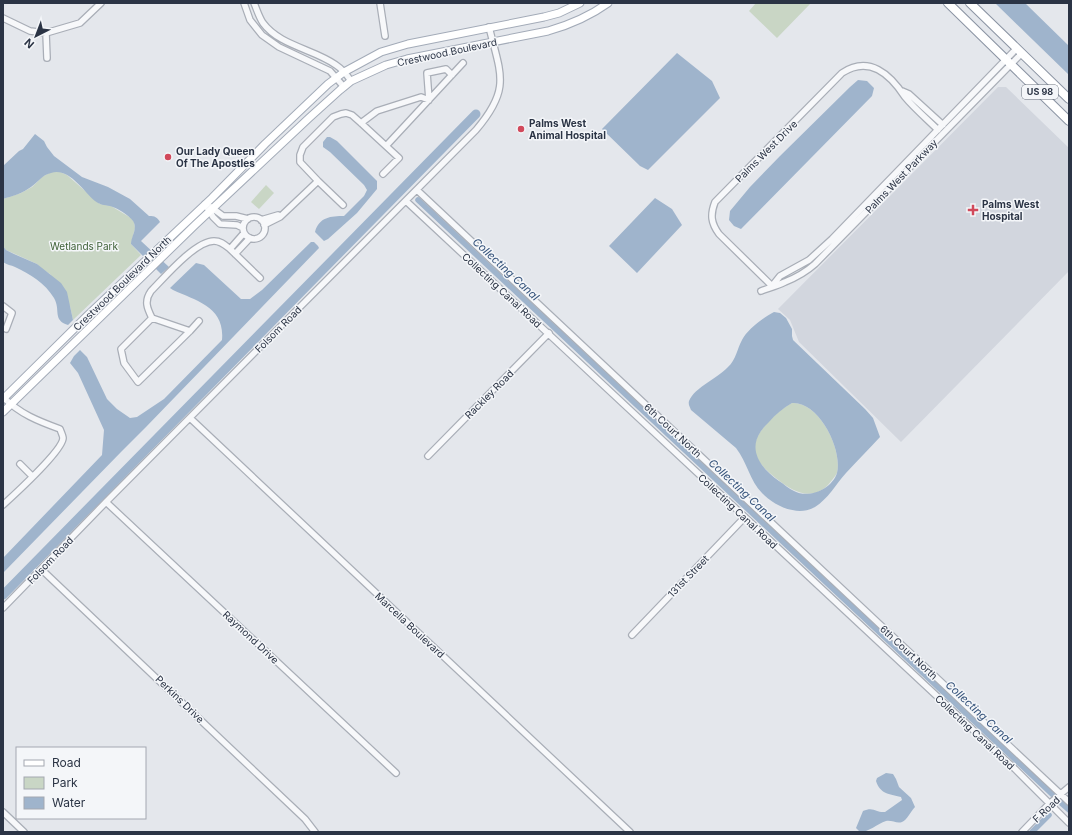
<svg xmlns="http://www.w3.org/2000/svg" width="1072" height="835" viewBox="0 0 1072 835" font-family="Inter,sans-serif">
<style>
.built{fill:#d2d6de}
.green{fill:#c9d6c5}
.water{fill:#9fb4cc;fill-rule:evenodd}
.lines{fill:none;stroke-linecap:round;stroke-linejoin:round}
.canal{stroke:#9fb4cc;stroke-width:5.5}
.river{stroke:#9fb4cc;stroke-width:9}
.minor-casing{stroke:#a9aeb7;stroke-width:8}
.major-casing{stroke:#a3abb8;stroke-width:9}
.highway-casing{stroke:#8b94a3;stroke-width:10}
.minor{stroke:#f7f8fa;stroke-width:5.5}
.major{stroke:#fff;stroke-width:7}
.highway{stroke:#fff;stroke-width:8}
.poi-dot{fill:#d1495b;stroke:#f4f6f9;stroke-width:1.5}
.labels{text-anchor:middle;stroke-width:3;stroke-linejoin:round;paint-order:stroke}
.shield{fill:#f4f6f9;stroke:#676e7b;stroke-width:1}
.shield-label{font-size:9px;font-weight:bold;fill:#2b3445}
.street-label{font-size:10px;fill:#2b3445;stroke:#f4f6f9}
.poi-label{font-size:10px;font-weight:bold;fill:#2b3445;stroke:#f4f6f9;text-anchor:start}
.park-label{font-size:10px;fill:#3f6138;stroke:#f4f6f9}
.water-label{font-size:11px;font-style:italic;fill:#34527a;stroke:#f4f6f9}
</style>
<rect width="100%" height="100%" fill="#e4e7ec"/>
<path class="built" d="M 998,87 L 1006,87 L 1069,148 L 1069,271 L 901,442 L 799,342 L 790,320 L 778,309 Z"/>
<path class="green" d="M 756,3 L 811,3 L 777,38 L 749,11 Z
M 51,172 L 60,172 L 67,175 L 100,204 L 111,206 L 131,218 L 134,222 L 135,228 L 131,244 L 141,255 L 73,320 L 70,306 L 50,274 L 42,269 L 37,264 L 15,254 L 6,250 L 3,246 L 3,199 L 21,193 L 32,187 L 42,177 Z
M 266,185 L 274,193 L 259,209 L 251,202 Z
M 792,403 C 819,401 843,450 837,473 C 835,477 831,481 828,485 C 811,502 792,491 777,479 C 769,473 759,464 755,454 C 749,436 778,410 792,403 Z"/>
<path class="water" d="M 995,3 L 1025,3 L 1069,46 L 1069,75 Z
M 677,53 L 712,81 L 720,98 L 648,170 L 640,166 L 602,129 Z
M 858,80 L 867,81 L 874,88 L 872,96 L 741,229 L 734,226 L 729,220 L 730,211 L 750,187 L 780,156 L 850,87 Z
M 35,134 L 44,141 L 47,147 L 54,156 L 82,177 L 108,187 L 130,199 L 149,216 C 155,216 157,217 160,222 L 141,241 L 169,267 L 161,274 L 131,244 C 131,236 138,229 133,221 C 129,215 117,208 110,206 C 104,205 100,205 95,201 C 83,191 69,167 51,173 C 42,175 38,182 31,187 C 23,193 13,196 3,199 L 3,166 L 19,151 L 23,149 Z
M 327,137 L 330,137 L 337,141 L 377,181 L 377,189 L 357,213 L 328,239 L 324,241 L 315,232 C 319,217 331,216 344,216 L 364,196 L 367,190 L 364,185 L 330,152 L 323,147 L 323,142 Z
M 655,198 L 672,209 L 682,225 L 637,273 L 609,246 Z
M 311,242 L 314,242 L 318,246 L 319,248 L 146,427 L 121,452 L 3,573 L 3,558 L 102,455 L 104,430 L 78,373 L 70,363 L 74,356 L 80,350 L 87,357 L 107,399 L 117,409 L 130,418 L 137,417 L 164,399 L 222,340 C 225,307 197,301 173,290 L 170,288 L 196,263 L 204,265 L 241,299 L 250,299 L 262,290 Z
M 3,246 L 6,250 L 14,254 L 37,264 L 61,283 L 67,292 L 73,320 L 68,325 C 52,320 61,310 54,298 C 45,283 30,274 15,267 C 11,265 7,265 3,262 Z
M 774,312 L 780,313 L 786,318 L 792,329 L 792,336 L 793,340 L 865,409 L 873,418 L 880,437 C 869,449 857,461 846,473 C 836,484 828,499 815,507 C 798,517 774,506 762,493 C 750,481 747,462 736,448 L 691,410 C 690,407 688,405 689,401 C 695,387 718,378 728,367 C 736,360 737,349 742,340 C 747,330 764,317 774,312 ZM 792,403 C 819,401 843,450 837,473 C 832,489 809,499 794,491 C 789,489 784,484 779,481 C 762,469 747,451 761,431 C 763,428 766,425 769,422 C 776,414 783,408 792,403 Z
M 886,773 L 893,774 L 896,779 L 899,787 L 911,798 L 915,807 C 911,811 907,820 902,822 C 897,824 892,820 886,821 C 877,824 869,832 860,832 L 856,828 L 863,811 C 874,806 876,813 885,812 L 902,800 L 901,797 C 889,794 880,794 876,781 L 877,778 Z"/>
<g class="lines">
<path class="canal" d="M 418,200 L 1053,795
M 1061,803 L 1069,810
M 1032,832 L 1049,815"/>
<path class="river" d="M 3,595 L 476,114"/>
<g class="minor-casing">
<path id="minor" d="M 244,3 L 250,20 L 262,35 L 279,47 L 330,71 L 344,87
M 254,3 C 257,10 259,17 263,23 C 280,46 314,49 336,65 C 342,69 347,75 351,81
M 380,3 L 385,36
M 3,18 L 30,31 L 46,33 L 80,23 L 101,3
M 46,33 L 47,58
M 902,91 L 909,94 L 943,125
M 361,123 L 377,111 L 421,97 L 429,100 L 427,73 L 446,69 L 452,75
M 386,146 L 463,63
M 318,181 L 300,162 L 300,155 L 303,147 L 333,117 L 341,114 L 346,113 L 352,115 L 361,123 L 399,158 L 383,174
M 417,190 L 1069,802
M 406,201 L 1015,769 L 1069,823
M 205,204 L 213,217 L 220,224 L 237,225 L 243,228
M 211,207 L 223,216 L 236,216 L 248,219
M243 228a11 11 0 1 1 22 0a11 11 0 1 1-22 0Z
M 261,220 L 278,215
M 264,225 L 280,217 L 318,181 L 343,205
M 230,249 L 260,278
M 235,254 L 250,238
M 772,286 L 719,234 C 711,223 710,215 715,202 L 842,73 C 869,55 890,74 905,97 C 914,108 928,120 938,130
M 772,286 L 780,276 L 809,260 L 832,239 L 1017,48
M 761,291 C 769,288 777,286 785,282 C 795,278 806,272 815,264 L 1022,53
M 3,306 L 12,313 L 6,329
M 152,318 L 190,331
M 199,321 L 190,331 L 138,382 L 124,363 L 121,349 L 152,318 C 147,308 144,301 151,291 C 164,278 195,241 214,241 C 221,241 225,245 230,249 L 244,233
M 3,397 C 20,414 38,421 60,429 C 61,432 63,436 63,438 C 63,450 14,495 3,505
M 190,418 L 630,832
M 428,456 L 549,333
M 20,464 L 32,476
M 106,502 L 396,773
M 41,569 L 305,819 L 315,832
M 3,608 L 106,502 L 476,130 C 511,89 501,75 489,27
M 632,635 L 745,517
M 3,812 L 24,832
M 1022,832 L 1049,804 L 1069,787"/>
</g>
<g class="major-casing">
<path id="major" d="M 3,399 L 88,315 L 212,198 L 265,144 L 328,84 L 344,72 L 381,52 L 408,44 L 544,17 L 559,13 L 580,3
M 3,412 L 195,225 L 309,118 L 340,90 L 351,81 L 386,65 L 407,59 L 548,31 C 569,25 590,16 608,3"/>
</g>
<g class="highway-casing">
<path id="highway" d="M 948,3 L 1069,121
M 970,3 L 1069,99"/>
</g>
<use href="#minor" class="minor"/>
<use href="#major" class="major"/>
<use href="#highway" class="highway"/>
</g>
<g class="poi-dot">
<circle cx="521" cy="129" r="4"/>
<circle cx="168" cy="157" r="4"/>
<path d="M971 204h4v4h4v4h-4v4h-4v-4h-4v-4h4z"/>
</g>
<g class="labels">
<rect class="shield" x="1022" y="85" width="36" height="14" rx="3"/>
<g class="shield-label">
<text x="1040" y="95">US 98</text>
</g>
<g class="street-label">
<text transform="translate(447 52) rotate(-12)" y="4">Crestwood Boulevard</text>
<text transform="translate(766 151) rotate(-45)" y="4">Palms West Drive</text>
<text transform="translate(901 176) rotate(-46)" y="4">Palms West Parkway</text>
<text transform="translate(122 283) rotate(-44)" y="4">Crestwood Boulevard North</text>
<text transform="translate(502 290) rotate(43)" y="4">Collecting Canal Road</text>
<text transform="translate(278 329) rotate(-45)" y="4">Folsom Road</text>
<text transform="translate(489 394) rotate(-45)" y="4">Rackley Road</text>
<text transform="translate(673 430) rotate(43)" y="4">6th Court North</text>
<text transform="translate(738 511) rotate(43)" y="4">Collecting Canal Road</text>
<text transform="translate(50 560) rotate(-46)" y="4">Folsom Road</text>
<text transform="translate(688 576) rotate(-46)" y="4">131st Street</text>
<text transform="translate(410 625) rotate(43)" y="4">Marcella Boulevard</text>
<text transform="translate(251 637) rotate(43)" y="4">Raymond Drive</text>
<text transform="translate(909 652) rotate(43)" y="4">6th Court North</text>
<text transform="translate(180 699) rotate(44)" y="4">Perkins Drive</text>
<text transform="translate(975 732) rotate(43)" y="4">Collecting Canal Road</text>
<text transform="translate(1046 809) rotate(-43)" y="4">F Road</text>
</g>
<g class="poi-label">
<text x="529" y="127">Palms West<tspan x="529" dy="12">Animal Hospital</tspan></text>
<text x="176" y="155">Our Lady Queen<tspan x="176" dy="12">Of The Apostles</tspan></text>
<text x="982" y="208">Palms West<tspan x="982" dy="12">Hospital</tspan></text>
</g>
<g class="park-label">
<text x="84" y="250">Wetlands Park</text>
</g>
<g class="water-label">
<text transform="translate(506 269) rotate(43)" y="4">Collecting Canal</text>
<text transform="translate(742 490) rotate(43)" y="4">Collecting Canal</text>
<text transform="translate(979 712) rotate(43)" y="4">Collecting Canal</text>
</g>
</g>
<rect width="1072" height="835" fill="none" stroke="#2b3445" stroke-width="8"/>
<rect x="16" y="747" width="130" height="72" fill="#f4f6f9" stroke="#a4a8b1"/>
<rect x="24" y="760" width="20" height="6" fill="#ffffff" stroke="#a4a8b1"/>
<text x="52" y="767" font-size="12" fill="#2b3445">Road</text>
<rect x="24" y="777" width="20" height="12" fill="#c9d6c5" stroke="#a4a8b1"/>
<text x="52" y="787" font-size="12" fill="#2b3445">Park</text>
<rect x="24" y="797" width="20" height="12" fill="#9fb4cc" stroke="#a4a8b1"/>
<text x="52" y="807" font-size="12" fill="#2b3445">Water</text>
<g transform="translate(36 36) rotate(222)" stroke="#f4f6f9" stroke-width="3" paint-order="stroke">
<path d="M0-3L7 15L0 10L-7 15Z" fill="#2b3445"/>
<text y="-6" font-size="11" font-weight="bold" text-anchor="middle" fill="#2b3445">N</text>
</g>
</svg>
